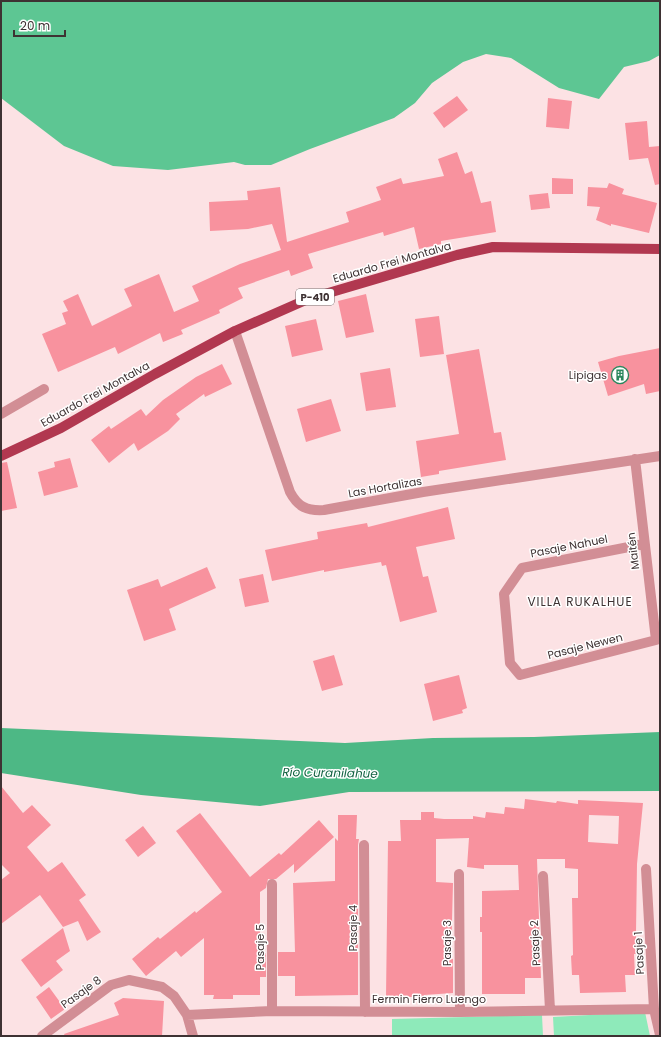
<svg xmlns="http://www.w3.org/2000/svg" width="661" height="1037" viewBox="0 0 661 1037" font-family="Poppins,sans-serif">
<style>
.green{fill:#8eeaba}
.forest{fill:#5dc693}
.water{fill:#4db885}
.building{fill:#f8929e;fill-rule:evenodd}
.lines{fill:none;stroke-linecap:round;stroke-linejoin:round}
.minor{stroke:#d28e95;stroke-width:10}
.major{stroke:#b13850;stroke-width:10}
.labels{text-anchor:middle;stroke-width:3;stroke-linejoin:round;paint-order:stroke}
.shield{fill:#fff;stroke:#787070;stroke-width:1}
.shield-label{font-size:10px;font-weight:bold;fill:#3e3233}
.street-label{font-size:11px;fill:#3e3233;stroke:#fff}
.poi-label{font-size:11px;fill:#3e3233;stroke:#fff;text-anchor:end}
.neighbourhood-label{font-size:12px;letter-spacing:1px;fill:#3e3233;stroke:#fff}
.water-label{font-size:12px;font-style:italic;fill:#126241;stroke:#fff}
</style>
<rect width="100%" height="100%" fill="#fce2e4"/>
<path class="green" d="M 645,1012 L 650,1036 L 554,1036 L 553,1017 Z
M 542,1015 L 543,1036 L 392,1036 L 392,1019 Z"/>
<path class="forest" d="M 1,1 L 660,1 L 660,55 L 649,61 L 624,67 L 599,99 L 559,88 L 511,58 L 486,54 L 463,62 L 432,83 L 415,103 L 394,118 L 310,149 L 271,165 L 245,165 L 234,162 L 168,170 L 113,166 L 64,146 L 1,98 Z"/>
<path class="water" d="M 1,728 L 345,743 L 433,738 L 534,737 L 660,732 L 660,791 L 349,792 L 260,806 L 141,795 L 1,773 Z"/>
<path class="building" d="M 457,96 L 468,110 L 444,128 L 433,113 Z
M 548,98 L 572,101 L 569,129 L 546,127 Z
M 647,121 L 649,147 L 660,146 L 660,184 L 655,185 L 648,158 L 629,160 L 625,123 Z
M 457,152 L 465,174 L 472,171 L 481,203 L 491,201 L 496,232 L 441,241 L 441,244 L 419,249 L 414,227 L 384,236 L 383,232 L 308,254 L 313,268 L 291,276 L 289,270 L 238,288 L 243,298 L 219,310 L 220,313 L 181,330 L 183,334 L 163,342 L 160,333 L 118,354 L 115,347 L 58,372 L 42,334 L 66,324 L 62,313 L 68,311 L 63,301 L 78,294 L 92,326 L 132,306 L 124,289 L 159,274 L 174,312 L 199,301 L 192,286 L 240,264 L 281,250 L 272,224 L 248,229 L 210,231 L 209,202 L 248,200 L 247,191 L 280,187 L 287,242 L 349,222 L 346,212 L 381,200 L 376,187 L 401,178 L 403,184 L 444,176 L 438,159 Z
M 552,178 L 573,179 L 573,194 L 552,194 Z
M 609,183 L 624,189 L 622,194 L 657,203 L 649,233 L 611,224 L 611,226 L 596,220 L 600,207 L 587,206 L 588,187 L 607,188 Z
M 548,193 L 550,208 L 531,210 L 529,195 Z
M 366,294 L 374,332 L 346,338 L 338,301 Z
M 439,316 L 444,354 L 420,357 L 415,319 Z
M 316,319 L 323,350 L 292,357 L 285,326 Z
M 660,348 L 660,391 L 646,394 L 644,384 L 608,396 L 598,362 L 619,356 Z
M 479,349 L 494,433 L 501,432 L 506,460 L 439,471 L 439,474 L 421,477 L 416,441 L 459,434 L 446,355 Z
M 222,364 L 232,384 L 205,397 L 204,394 L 176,414 L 180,419 L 168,431 L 138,451 L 134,443 L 109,463 L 91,440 L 109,426 L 111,429 L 141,409 L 146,416 L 163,400 L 196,377 Z
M 390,368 L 396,407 L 366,411 L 360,373 Z
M 331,399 L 341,431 L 306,442 L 297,409 Z
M 70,458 L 78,487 L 44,496 L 38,472 L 55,467 L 54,462 Z
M 7,462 L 17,508 L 1,511 L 1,463 Z
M 448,507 L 455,539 L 416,547 L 423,577 L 428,576 L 437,612 L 400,622 L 386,565 L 382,566 L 381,562 L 324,572 L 324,570 L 272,581 L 265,550 L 318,539 L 317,532 L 367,523 L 368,527 Z
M 207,567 L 216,588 L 169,609 L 176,630 L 144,641 L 127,590 L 158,579 L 161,587 Z
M 263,574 L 269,602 L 245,607 L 239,579 Z
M 334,655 L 343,685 L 322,691 L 313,661 Z
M 459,675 L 467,708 L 462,710 L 463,713 L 433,721 L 424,684 Z
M 1,786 L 23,813 L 32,805 L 51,825 L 27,847 L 48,872 L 62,862 L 86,895 L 79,900 L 101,932 L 87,941 L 78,921 L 63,927 L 40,895 L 1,924 L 1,880 L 10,873 L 1,864 Z
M 525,799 L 556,803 L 557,801 L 578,804 L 578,800 L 643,803 L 637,864 L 636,932 L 636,954 L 634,954 L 635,975 L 625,975 L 626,992 L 580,993 L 579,975 L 572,975 L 571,956 L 573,955 L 572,898 L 578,898 L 578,869 L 565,868 L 565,859 L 537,859 L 541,978 L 525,978 L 525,994 L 482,994 L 482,932 L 480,932 L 480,917 L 482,917 L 482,891 L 519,890 L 518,865 L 484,865 L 484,869 L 467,867 L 469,838 L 436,839 L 436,882 L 453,883 L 451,959 L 453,959 L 453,993 L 424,995 L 424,997 L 386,997 L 388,841 L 401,841 L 400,820 L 421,820 L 421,812 L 434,812 L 434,818 L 444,819 L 473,819 L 473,816 L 485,818 L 486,812 L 504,814 L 505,807 L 524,809 ZM 589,815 L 619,816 L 618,844 L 588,842 Z
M 200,813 L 250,877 L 279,853 L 281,855 L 319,820 L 334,837 L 294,873 L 294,864 L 276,879 L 268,879 L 266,888 L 260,892 L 260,953 L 266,953 L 266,977 L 260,977 L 260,995 L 233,995 L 233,999 L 213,999 L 214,995 L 204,995 L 204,938 L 181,957 L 176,951 L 146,976 L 132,959 L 158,937 L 160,939 L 195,911 L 196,913 L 222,892 L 176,831 Z
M 338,815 L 357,815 L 356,839 L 359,839 L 358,845 L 358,995 L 295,996 L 295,976 L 278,976 L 278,952 L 295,952 L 293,883 L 335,881 L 335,838 L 338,841 Z
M 143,826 L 156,843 L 138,857 L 125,840 Z
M 63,928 L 70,951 L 56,961 L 63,970 L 41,987 L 21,960 Z
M 49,987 L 65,1009 L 51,1019 L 36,997 Z
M 123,998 L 164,1001 L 162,1036 L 65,1036 L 64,1034 L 119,1015 L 114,1003 Z"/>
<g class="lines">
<path class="minor" d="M 235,331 L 290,492 C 298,507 307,511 324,510 L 423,492 L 660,456
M 1,414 L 44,389
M 635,459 L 656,640 L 520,675 L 510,663 L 504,594 L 522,568 L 644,544
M 364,845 L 365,1012
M 646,869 L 654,1009 L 660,1035
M 459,874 L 460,1012
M 543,876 L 550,1010
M 272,1011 L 272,884
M 187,1015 L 193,1036
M 42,1036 L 111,985 L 129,980 L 162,987 L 174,996 L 187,1015 L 272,1011 L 460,1012 L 654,1009"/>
<path class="major" d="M 1,456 L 61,428 L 155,374 L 235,331 L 308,299 L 457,255 L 493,247 L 660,249"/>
</g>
<defs>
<g id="building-ring" transform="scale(0.9)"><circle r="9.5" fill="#fff" stroke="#2a875d" stroke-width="1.5"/><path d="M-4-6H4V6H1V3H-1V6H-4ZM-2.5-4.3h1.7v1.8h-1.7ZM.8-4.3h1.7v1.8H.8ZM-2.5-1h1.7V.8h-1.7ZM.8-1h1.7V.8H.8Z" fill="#2a875d"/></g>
</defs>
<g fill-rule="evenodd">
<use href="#building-ring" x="620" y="375"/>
</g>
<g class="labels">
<rect class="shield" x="296" y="289" width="38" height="16" rx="3"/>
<g class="shield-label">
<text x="315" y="301">P-410</text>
</g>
<g class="street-label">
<text transform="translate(392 262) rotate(-16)" y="4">Eduardo Frei Montalva</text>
<text transform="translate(95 394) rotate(-29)" y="4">Eduardo Frei Montalva</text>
<text transform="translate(385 487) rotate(-10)" y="4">Las Hortalizas</text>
<text transform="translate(569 546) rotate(-11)" y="4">Pasaje Nahuel</text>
<text transform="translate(633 551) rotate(-97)" y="4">Maitén</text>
<text transform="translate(585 646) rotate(-14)" y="4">Pasaje Newen</text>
<text transform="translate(353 928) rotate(-90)" y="4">Pasaje 4</text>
<text transform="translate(447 943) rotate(-90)" y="4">Pasaje 3</text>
<text transform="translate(535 943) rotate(-93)" y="4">Pasaje 2</text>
<text transform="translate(260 947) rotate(-90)" y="4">Pasaje 5</text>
<text transform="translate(639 953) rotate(-93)" y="4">Pasaje 1</text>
<text transform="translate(81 992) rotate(-36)" y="4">Pasaje 8</text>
<text x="429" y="1003">Fermin Fierro Luengo</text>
</g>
<g class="poi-label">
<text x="607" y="379">Lipigas</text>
</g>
<g class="neighbourhood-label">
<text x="580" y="606">VILLA RUKALHUE</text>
</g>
<g class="water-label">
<text transform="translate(330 773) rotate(1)" y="4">Río Curanilahue</text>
</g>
</g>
<rect width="661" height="1037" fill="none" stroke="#3e3233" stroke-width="4"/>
<path d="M14 30v6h51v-6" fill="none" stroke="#3e3233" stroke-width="2"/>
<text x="20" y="30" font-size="12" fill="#3e3233" stroke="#ffffff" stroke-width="3" paint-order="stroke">20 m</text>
</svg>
